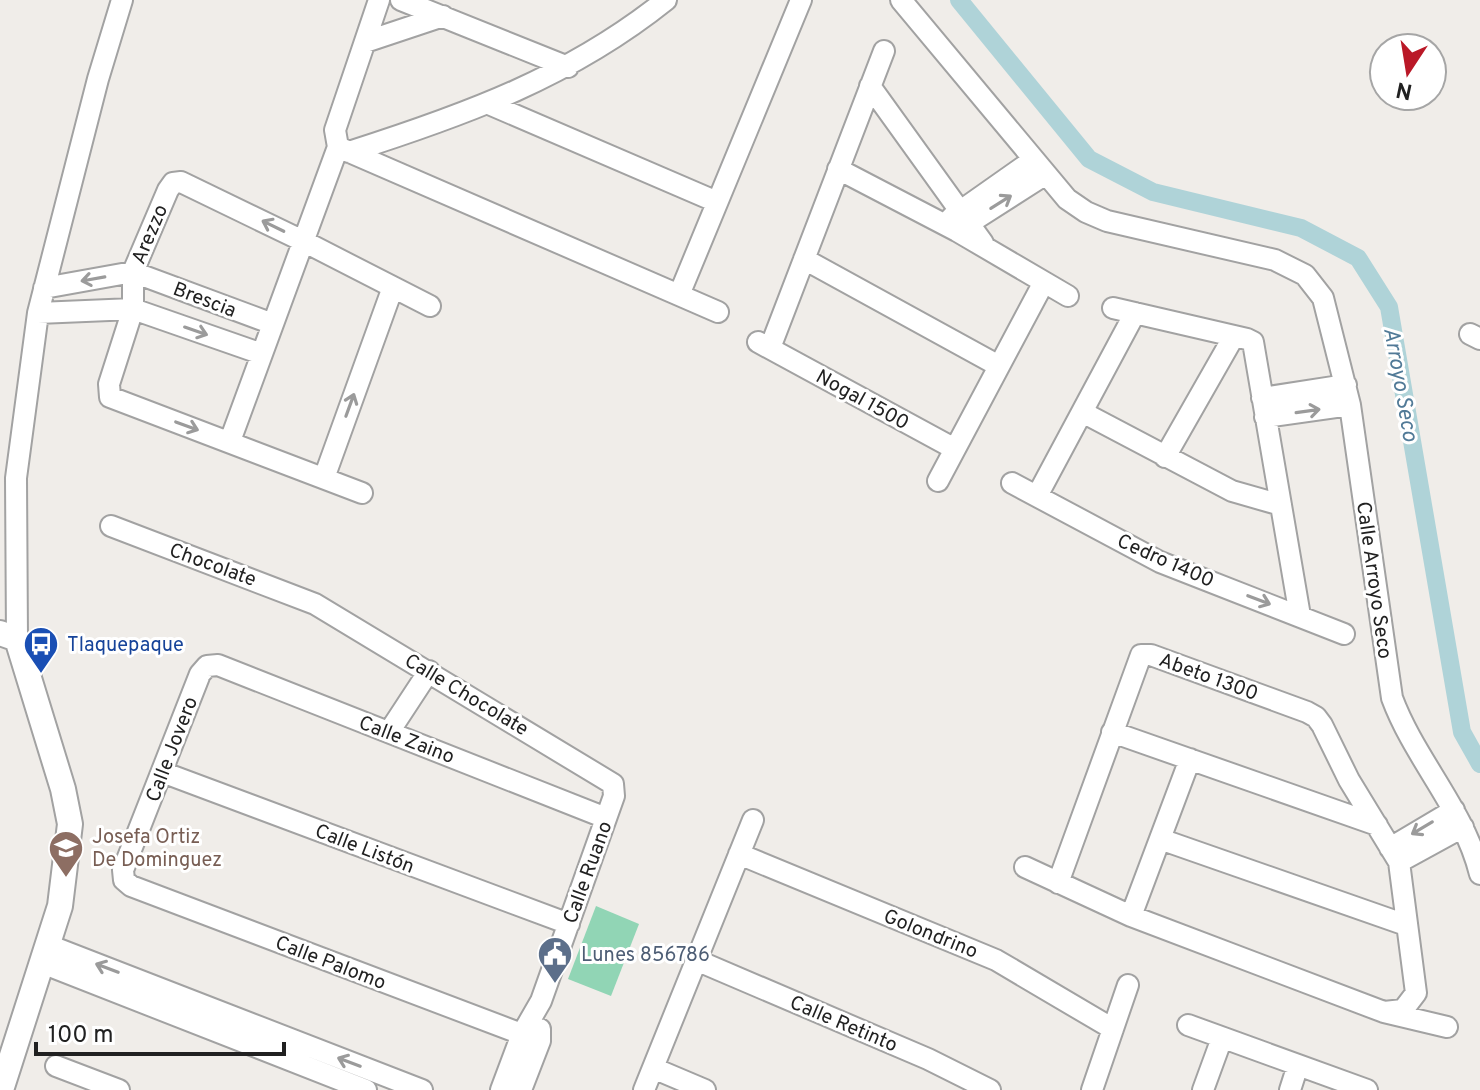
<svg xmlns="http://www.w3.org/2000/svg" width="1480" height="1090" viewBox="0 0 1480 1090" font-family="Overpass,sans-serif">
<style>
.pitch{fill:#91d5b5}
.lines{fill:none;stroke-linecap:round;stroke-linejoin:round}
.canal{stroke:#afd3d8;stroke-width:18}
.minor-casing{stroke:#a2a2a2;stroke-width:24}
.tertiary-casing{stroke:#a2a2a2;stroke-width:28}
.minor{stroke:#fff;stroke-width:20}
.tertiary{stroke:#fff;stroke-width:24}
.oneway{stroke:#9b9b9b}
.labels{text-anchor:middle;stroke-width:6;stroke-linejoin:round;paint-order:stroke}
.street-label{font-size:20px;fill:#212121;stroke:#fff}
.transit-label{font-size:20px;fill:#164399;stroke:#fff;text-anchor:start}
.education-label{font-size:20px;fill:#785e54;stroke:#fff;text-anchor:start}
.service-label{font-size:20px;fill:#4e5e75;stroke:#fff;text-anchor:start}
.water-label{font-size:22px;font-style:italic;fill:#517a97;stroke:#fff}
</style>
<rect width="100%" height="100%" fill="#f0ede9"/>
<path class="pitch" d="M 596,906 L 639,924 L 611,996 L 568,979 Z"/>
<g class="lines">
<path class="canal" d="M 959,0 L 1089,159 L 1153,192 L 1301,228 L 1358,258 L 1389,307 L 1462,732 L 1480,764"/>
<g class="minor-casing">
<path id="minor" d="M 401,0 L 568,67
M 901,0 L 1067,199 L 1086,212 L 1107,221 L 1275,260 L 1305,275 L 1323,298 L 1350,405 L 1392,698 C 1415,760 1464,809 1480,874
M 365,42 L 443,16
M 870,86 L 983,243
M 489,104 L 717,202
M 338,147 L 718,312
M 349,152 C 465,115 570,77 666,0
M 838,169 L 957,231 L 1068,296
M 952,217 L 1033,160
M 960,229 L 1046,174
M 804,259 L 999,366
M 44,288 L 133,272 L 273,324
M 679,295 L 801,0
M 1113,308 L 1247,339 L 1253,342 L 1300,616
M 38,313 L 133,309 L 262,354
M 1470,334 L 1480,339
M 758,342 L 955,449
M 770,348 L 884,51
M 1262,398 L 1346,385
M 1082,412 L 1232,491 L 1281,505
M 1265,417 L 1350,405
M 230,441 L 338,147 L 335,130 L 379,0
M 1165,457 L 1234,336
M 324,478 L 393,287
M 938,481 L 1044,282
M 1012,483 L 1160,562 L 1344,634
M 362,493 L 110,397 L 109,384 L 133,309 L 133,272 L 168,190 L 173,183 L 181,182 L 303,241 L 430,306
M 1037,496 L 1135,313
M 111,526 L 315,604 L 613,784 L 614,796 L 541,1001 L 522,1034 L 501,1090
M 17,639 L 16,478 L 38,313 L 98,79 L 122,0
M 389,732 L 429,671
M 1112,732 L 1377,825
M 162,772 L 569,924
M 1160,839 L 1406,925
M 1390,848 L 1454,810
M 739,854 L 996,960 L 1113,1029
M 1399,862 L 1463,827
M 1025,867 L 1131,916 L 1384,1012 L 1447,1027
M 1058,883 L 1141,655 L 1151,655 L 1307,712 L 1316,717 L 1322,725 L 1349,780 L 1399,862 L 1416,993 L 1403,1010 L 1384,1012
M 1131,916 L 1190,759
M 48,945 L 422,1090
M 696,960 L 928,1059 L 990,1090
M 42,963 L 366,1090
M 1188,1025 L 1367,1090
M 540,1041 L 131,886 L 124,880 L 123,870 L 200,674 L 207,666 L 218,665 L 606,818
M 56,1066 L 119,1090
M 653,1068 L 705,1090
M 521,1090 L 540,1041 L 540,1029
M 644,1090 L 753,820
M 1092,1090 L 1128,985
M 1203,1090 L 1222,1038
M 1290,1090 L 1298,1065"/>
</g>
<g class="tertiary-casing">
<path id="tertiary" d="M 0,633 L 17,639 L 63,789 L 70,824 L 60,906 L 1,1090"/>
</g>
<use href="#minor" class="minor"/>
<use href="#tertiary" class="tertiary"/>
</g>
<defs><path id="oneway-shaft" d="M-6 0H5M1.5-3L5.5 0L1.5 3" fill="none" stroke-width="1.6" stroke-linecap="round" stroke-linejoin="round" transform="scale(2)"/></defs>
<g class="oneway">
<use href="#oneway-shaft" transform="translate(1001 202) rotate(-32)"/>
<use href="#oneway-shaft" transform="translate(273 226) rotate(-154)"/>
<use href="#oneway-shaft" transform="translate(93 279) rotate(170)"/>
<use href="#oneway-shaft" transform="translate(196 331) rotate(19)"/>
<use href="#oneway-shaft" transform="translate(350 405) rotate(-70)"/>
<use href="#oneway-shaft" transform="translate(1308 411) rotate(-8)"/>
<use href="#oneway-shaft" transform="translate(187 426) rotate(20)"/>
<use href="#oneway-shaft" transform="translate(1259 600) rotate(21)"/>
<use href="#oneway-shaft" transform="translate(1422 828) rotate(149)"/>
<use href="#oneway-shaft" transform="translate(107 968) rotate(-159)"/>
<use href="#oneway-shaft" transform="translate(349 1062) rotate(-159)"/>
</g>
<defs>
<g id="bus-pin" transform="scale(1.8)"><path d="M0 17L-7.5 6A9.5 9.5 0 1 1 7.5 6Z" fill="#1a4fb4" stroke="#fff"/><path d="M-5-6H5V4H4V6H2V4H-2V6H-4V4H-5ZM-3.5-4V0h7V-4ZM-3.5 1.2v1.5H-2V1.2ZM2 1.2v1.5H3.5V1.2Z" fill="#fff"/></g>
<g id="school-pin" transform="scale(1.8)"><path d="M0 17L-7.5 6A9.5 9.5 0 1 1 7.5 6Z" fill="#8d6e63" stroke="#fff"/><path d="M0-5L7-2L0 1L-7-2ZM-4 1L0 2.5L4 1V4Q0 6-4 4Z" fill="#fff"/></g>
<g id="civic-pin" transform="scale(1.8)"><path d="M0 17L-7.5 6A9.5 9.5 0 1 1 7.5 6Z" fill="#5c6f8a" stroke="#fff"/><path d="M-.6-6.5H3V-4.5H.6V-3L4-1V1h2V6H-6V1h2V-1L-.6-3ZM-1.2 2.5V6h2.4V2.5Z" fill="#fff"/></g>
</defs>
<g fill-rule="evenodd">
<use href="#bus-pin" x="41" y="644"/>
<use href="#school-pin" x="66" y="848"/>
<use href="#civic-pin" x="555" y="954"/>
</g>
<g class="labels">
<g class="street-label">
<text transform="translate(149 234) rotate(-67)" y="7">Arezzo</text>
<text transform="translate(205 299) rotate(21)" y="7">Brescia</text>
<text transform="translate(863 399) rotate(29)" y="7">Nogal 1500</text>
<text transform="translate(1166 560) rotate(24)" y="7">Cedro 1400</text>
<text transform="translate(213 564) rotate(20)" y="7">Chocolate</text>
<text transform="translate(1375 580) rotate(82)" y="7">Calle Arroyo Seco</text>
<text transform="translate(1209 676) rotate(20)" y="7">Abeto 1300</text>
<text transform="translate(467 694) rotate(31)" y="7">Calle Chocolate</text>
<text transform="translate(407 739) rotate(21)" y="7">Calle Zaino</text>
<text transform="translate(171 749) rotate(-69)" y="7">Calle Jovero</text>
<text transform="translate(365 848) rotate(21)" y="7">Calle Listón</text>
<text transform="translate(587 872) rotate(-70)" y="7">Calle Ruano</text>
<text transform="translate(931 933) rotate(22)" y="7">Golondrino</text>
<text transform="translate(331 962) rotate(21)" y="7">Calle Palomo</text>
<text transform="translate(844 1023) rotate(23)" y="7">Calle Retinto</text>
</g>
<g class="transit-label">
<text x="67" y="651">Tlaquepaque</text>
</g>
<g class="education-label">
<text x="92" y="843">Josefa Ortiz<tspan x="92" dy="23">De Dominguez</tspan></text>
</g>
<g class="service-label">
<text x="581" y="961">Lunes 856786</text>
</g>
<g class="water-label">
<text transform="translate(1402 384) rotate(80)" y="8">Arroyo Seco</text>
</g>
</g>
<g transform="translate(1408 72) rotate(192)"><circle r="38" fill="#ffffff" stroke="#a6a6a6" stroke-width="2"/>
<path d="M0-6L14 30L0 20L-14 30Z" fill="#ba1827"/>
<text y="-12" font-size="22" font-weight="bold" text-anchor="middle" fill="#212121">N</text>
</g>
<path d="M36 1042v12h248v-12" fill="none" stroke="#212121" stroke-width="4"/>
<text x="48" y="1042" font-size="24" fill="#212121" stroke="#ffffff" stroke-width="6" paint-order="stroke">100 m</text>
</svg>
